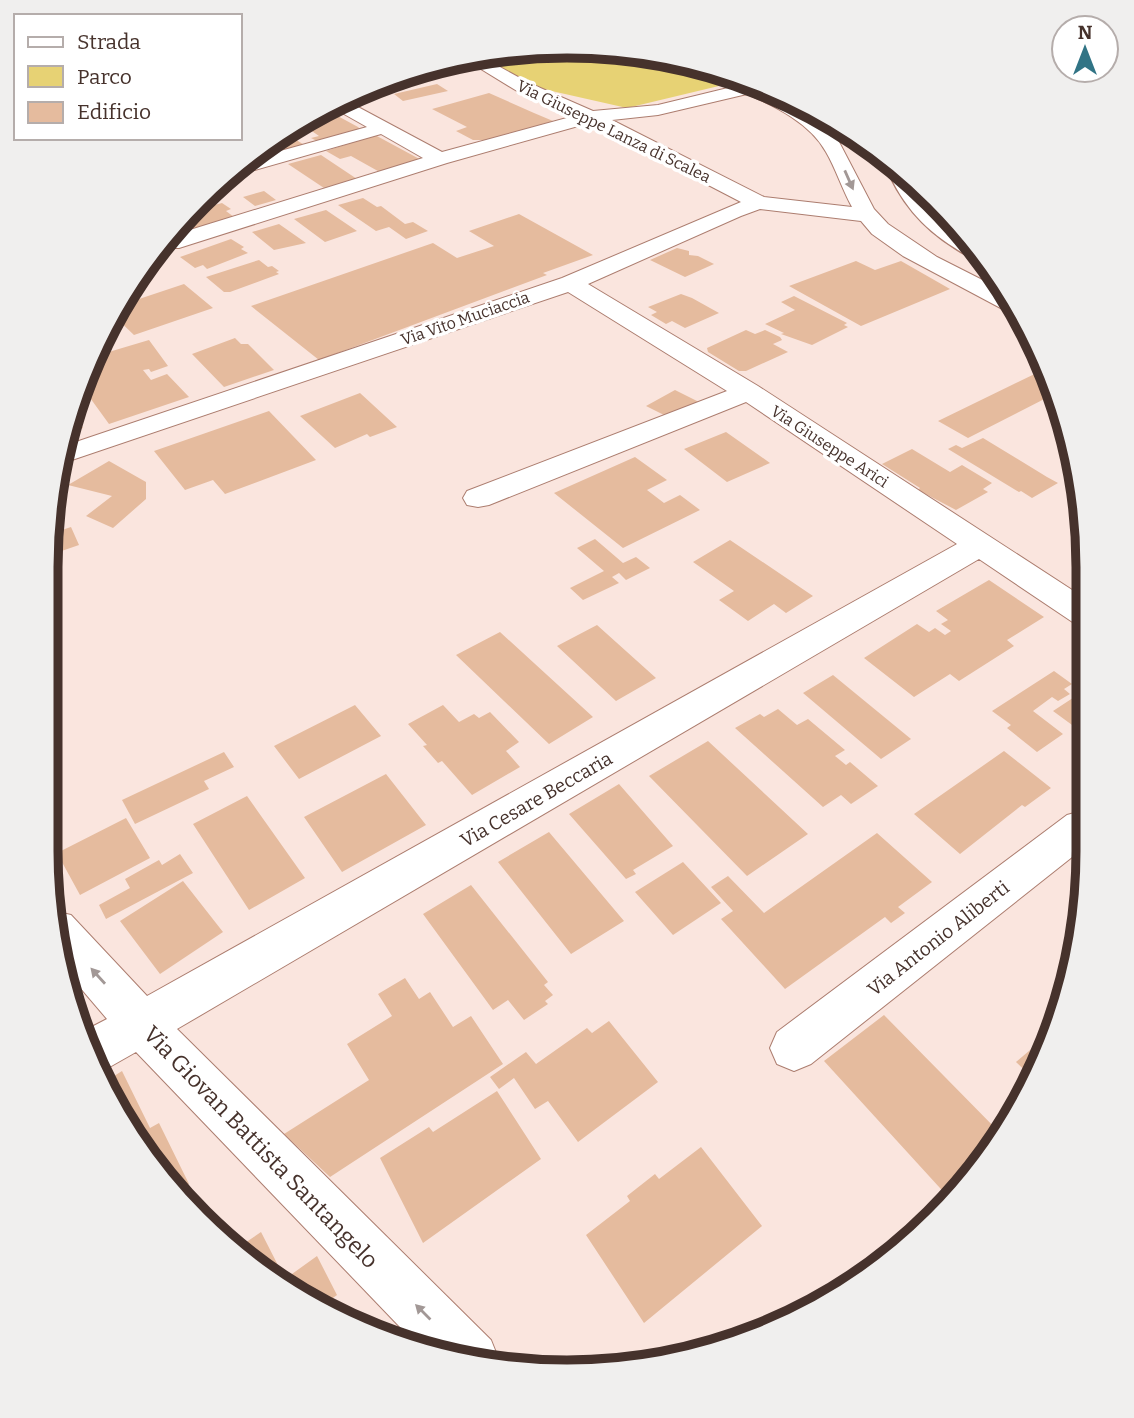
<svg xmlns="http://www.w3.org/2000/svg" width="1134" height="1418" viewBox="0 0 1134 1418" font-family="Bitter,serif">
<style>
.green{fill:#e7d274}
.building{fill:#e5bb9e}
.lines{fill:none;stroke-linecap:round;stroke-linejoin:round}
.street-casing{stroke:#ac7d6f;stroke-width:2}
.secondary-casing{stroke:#ac7d6f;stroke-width:3}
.street{fill:#fff;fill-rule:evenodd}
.secondary{fill:#fff;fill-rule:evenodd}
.oneway{fill:#a29896}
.labels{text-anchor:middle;stroke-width:7;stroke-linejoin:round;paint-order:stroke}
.far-street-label{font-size:16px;fill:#46322c;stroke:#fff}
.street-label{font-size:19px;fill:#46322c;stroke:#fff}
.near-street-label{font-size:23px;fill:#46322c;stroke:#fff}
.rim{fill:none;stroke:#46322c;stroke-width:9}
</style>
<rect width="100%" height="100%" fill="#fae5de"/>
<path class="green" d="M 602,47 L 666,57 L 723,85 L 627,108 L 534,87 L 477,55 L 499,50 Z"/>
<path class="building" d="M 427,67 L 433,70 L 419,73 L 425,77 L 414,79 L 418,82 L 398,85 L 384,80 L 400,73 L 405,77 L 412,75 L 406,72 Z
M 437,84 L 448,91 L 403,101 L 394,94 Z
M 489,93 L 534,113 L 553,121 L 493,140 L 473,140 L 456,131 L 467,127 L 432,109 Z
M 323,108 L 358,127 L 361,130 L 319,142 L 311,138 L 319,136 L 306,127 L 314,125 L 303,118 Z
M 285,133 L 306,146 L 286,151 L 283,149 L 270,155 L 263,151 Z
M 375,135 L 425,162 L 385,175 L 351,156 L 340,159 L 326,151 Z
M 321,155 L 357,179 L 324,188 L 288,164 Z
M 264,191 L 276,200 L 255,206 L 243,197 Z
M 363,198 L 377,207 L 381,206 L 405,224 L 413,222 L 428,231 L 406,239 L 389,227 L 376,231 L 338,205 Z
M 222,203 L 231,209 L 226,211 L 234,217 L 164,238 L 175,223 L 188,212 Z
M 326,210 L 357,231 L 325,242 L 294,219 Z
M 519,214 L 593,255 L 543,273 L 547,275 L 319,360 L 251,306 L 433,243 L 457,258 L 494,246 L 469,231 Z
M 279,224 L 299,238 L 306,243 L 274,250 L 252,232 Z
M 231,239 L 244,247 L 241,249 L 248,253 L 207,269 L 203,265 L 195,268 L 180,257 Z
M 677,248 L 689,251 L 689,255 L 698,256 L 714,264 L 685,277 L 650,260 Z
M 259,260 L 268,267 L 272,266 L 279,271 L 276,272 L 279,274 L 230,292 L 224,292 L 206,277 Z
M 856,261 L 875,270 L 901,261 L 950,289 L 861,326 L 789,286 Z
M 184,284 L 213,308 L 134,335 L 112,314 L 115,307 Z
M 681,294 L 692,298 L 719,313 L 685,328 L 672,321 L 666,324 L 651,315 L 657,312 L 648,307 Z
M 794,296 L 847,323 L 844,325 L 848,327 L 812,345 L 781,334 L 784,333 L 765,324 L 795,310 L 781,302 Z
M 746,330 L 755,334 L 765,330 L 780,337 L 782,340 L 773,344 L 788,352 L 746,371 L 739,371 L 708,352 L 707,348 Z
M 235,338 L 241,344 L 248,344 L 274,370 L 224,387 L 192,354 Z
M 149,340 L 168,366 L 151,372 L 149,369 L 143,370 L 151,380 L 167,374 L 189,397 L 109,424 L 80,384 L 92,357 Z
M 1047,368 L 1058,392 L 968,438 L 938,421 Z
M 675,390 L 699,402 L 670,418 L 646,406 Z
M 360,393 L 397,427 L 370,437 L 367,434 L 335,448 L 300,416 Z
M 72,408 L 83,428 L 66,434 Z
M 269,411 L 316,460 L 225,494 L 213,480 L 185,490 L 154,451 Z
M 726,432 L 770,463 L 727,482 L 684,449 Z
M 983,438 L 1047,477 L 1058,483 L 1032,498 L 1021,491 L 1019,492 L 948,449 L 956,445 L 962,448 Z
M 912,449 L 950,472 L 962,465 L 992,483 L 983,489 L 988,492 L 956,510 L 918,490 L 920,488 L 882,464 Z
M 635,457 L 667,480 L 647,490 L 664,503 L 680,495 L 700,510 L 623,548 L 554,493 Z
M 109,461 L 146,482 L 146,499 L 113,528 L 86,516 L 112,496 L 68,485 Z
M 71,527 L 79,545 L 47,556 L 47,535 Z
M 595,539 L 623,563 L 636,557 L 650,568 L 626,580 L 619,573 L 612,577 L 619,583 L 583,600 L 570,588 L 604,571 L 577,548 Z
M 730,540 L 813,596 L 786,613 L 774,604 L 748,621 L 719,600 L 734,591 L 693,562 Z
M 989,580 L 1044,617 L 1007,640 L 1014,646 L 959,681 L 950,674 L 914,697 L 864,658 L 917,624 L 929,632 L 935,628 L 945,635 L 951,631 L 941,624 L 948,620 L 936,611 Z
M 597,625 L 656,678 L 616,701 L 557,646 Z
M 500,632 L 593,717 L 549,744 L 456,655 Z
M 1054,671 L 1072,684 L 1064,689 L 1070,694 L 1058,701 L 1052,697 L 1033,711 L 1063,734 L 1037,752 L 1007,728 L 1011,725 L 992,711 Z
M 833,675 L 911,739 L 881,759 L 803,693 Z
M 1084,685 L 1084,699 L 1083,733 L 1053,711 L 1079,694 L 1075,691 Z
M 355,705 L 381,736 L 299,779 L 274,746 Z
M 443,705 L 459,722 L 474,714 L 479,718 L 490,712 L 519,742 L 506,751 L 520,767 L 472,795 L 442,761 L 438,763 L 423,746 L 427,745 L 408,724 Z
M 778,709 L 797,725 L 808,719 L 845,750 L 835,756 L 846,765 L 850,762 L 878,786 L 851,804 L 841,795 L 823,807 L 735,728 L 760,714 L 764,717 Z
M 708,741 L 808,834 L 747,876 L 649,776 Z
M 1004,751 L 1051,788 L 1025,807 L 1022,805 L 960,854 L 914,814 Z
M 224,752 L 234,767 L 204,781 L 209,789 L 135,824 L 122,800 Z
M 386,774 L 426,825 L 342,872 L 304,817 Z
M 619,784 L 673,846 L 633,870 L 636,874 L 626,879 L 569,814 Z
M 247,796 L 305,878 L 249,910 L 193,824 Z
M 126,818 L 150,858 L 80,895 L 57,853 Z
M 549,832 L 624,921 L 571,954 L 498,862 Z
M 877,833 L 932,882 L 898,907 L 905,913 L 891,923 L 885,917 L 785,989 L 721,919 L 733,911 L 711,887 L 728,876 L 764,913 Z
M 180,854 L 193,873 L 106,919 L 99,905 L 130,888 L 125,879 L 159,860 L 162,865 Z
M 683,862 L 721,903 L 673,935 L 635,892 Z
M 183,881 L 223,932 L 160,974 L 120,921 Z
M 471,885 L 548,982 L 544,985 L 553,995 L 545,1001 L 548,1004 L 524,1020 L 508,1000 L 493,1010 L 423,914 Z
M 405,978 L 419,999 L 430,992 L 453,1027 L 471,1016 L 503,1064 L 330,1177 L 284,1134 L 369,1080 L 347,1044 L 392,1016 L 378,994 Z
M 884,1015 L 1003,1136 L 950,1199 L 824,1061 Z
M 609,1021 L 658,1082 L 578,1142 L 548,1101 L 535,1109 L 514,1078 L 499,1089 L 490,1077 L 526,1052 L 536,1064 L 587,1028 L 592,1033 Z
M 1056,1028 L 1049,1051 L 1034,1079 L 1016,1062 Z
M 122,1071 L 150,1128 L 159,1123 L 189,1184 L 177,1192 L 115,1111 L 103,1083 Z
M 497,1091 L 541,1159 L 423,1243 L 380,1158 L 429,1127 L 433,1132 Z
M 701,1147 L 762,1226 L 644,1323 L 586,1235 L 630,1201 L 627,1196 L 655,1174 L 659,1179 Z
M 261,1232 L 285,1279 L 317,1256 L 337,1295 L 319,1308 L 306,1302 L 236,1249 Z"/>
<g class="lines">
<g class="street-casing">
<path id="street" d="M 478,55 L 529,83 L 593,111 L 658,105 L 732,87 L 680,61 L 702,63 L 736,76 L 809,113 L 837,138 L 874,209 L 888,224 L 937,257 L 1010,294 L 1022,314 L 1010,313 L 903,256 L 872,234 L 861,221 L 760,209 L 741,216 L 588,284 L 758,386 L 1086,599 L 1085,626 L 1074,623 L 979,559 L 177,1029 L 491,1340 L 499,1360 L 498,1363 L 432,1355 L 423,1351 L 136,1052 L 99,1073 L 82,1032 L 107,1019 L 61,965 L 53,911 L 71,915 L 147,996 L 957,544 L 746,402 L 489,505 L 478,507 L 467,505 L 463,498 L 467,491 L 727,391 L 568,292 L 60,464 L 64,446 L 562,278 L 741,202 L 589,123 L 447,163 L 179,248 L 163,248 L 160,244 L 164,238 L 423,158 L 381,134 L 251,171 L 238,171 L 255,158 L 367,127 L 328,105 L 343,99 L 442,152 L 574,116 L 517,91 L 463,58 ZM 747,94 C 775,106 811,124 826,152 C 836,169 842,189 852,207 L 764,197 L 612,120 L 658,115 Z
M 1082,811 L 1081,850 L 811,1064 L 794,1071 L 777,1064 L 770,1048 L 777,1032 L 1067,815 Z"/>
</g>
<g class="secondary-casing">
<path id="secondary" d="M 891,159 L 912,179 L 937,212 L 969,236 L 985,259 C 974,260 964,254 955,248 C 921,227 899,200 885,164 Z"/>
</g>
<use href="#street" class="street"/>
<use href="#secondary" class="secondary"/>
</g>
<defs><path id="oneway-solid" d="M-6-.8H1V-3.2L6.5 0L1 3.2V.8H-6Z" transform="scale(1.75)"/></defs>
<g class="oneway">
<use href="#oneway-solid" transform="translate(849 180) rotate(66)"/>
<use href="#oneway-solid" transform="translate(98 976) rotate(-132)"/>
<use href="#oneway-solid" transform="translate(423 1312) rotate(-135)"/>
</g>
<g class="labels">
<g class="far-street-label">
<text transform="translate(614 131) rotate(26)" y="6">Via Giuseppe Lanza di Scalea</text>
<text transform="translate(465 318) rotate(-19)" y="6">Via Vito Muciaccia</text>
<text transform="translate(830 446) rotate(33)" y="6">Via Giuseppe Arici</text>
</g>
<g class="street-label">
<text transform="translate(536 799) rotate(-30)" y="7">Via Cesare Beccaria</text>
<text transform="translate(938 938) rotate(-38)" y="7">Via Antonio Aliberti</text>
</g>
<g class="near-street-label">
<text transform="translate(261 1147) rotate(46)" y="8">Via Giovan Battista Santangelo</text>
</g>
</g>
<path d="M0 0H1134V1418H0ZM567 58H567A509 509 0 0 1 1076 567V851A509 509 0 0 1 567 1360H567A509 509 0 0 1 58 851V567A509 509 0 0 1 567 58Z" fill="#f0efee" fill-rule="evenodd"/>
<path class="rim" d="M567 58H567A509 509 0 0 1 1076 567V851A509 509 0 0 1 567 1360H567A509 509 0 0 1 58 851V567A509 509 0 0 1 567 58Z"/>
<rect x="14" y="14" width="228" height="126" fill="#ffffff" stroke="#b5adab" stroke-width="2"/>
<rect x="28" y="37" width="35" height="10" fill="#ffffff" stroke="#b5adab" stroke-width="2"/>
<text x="77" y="49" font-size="21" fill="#46322c">Strada</text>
<rect x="28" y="66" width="35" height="21" fill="#e7d274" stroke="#b5adab" stroke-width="2"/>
<text x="77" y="84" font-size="21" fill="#46322c">Parco</text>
<rect x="28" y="102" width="35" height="21" fill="#e5bb9e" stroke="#b5adab" stroke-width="2"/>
<text x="77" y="119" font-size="21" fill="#46322c">Edificio</text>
<g transform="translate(1085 49)"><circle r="33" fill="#ffffff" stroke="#b5adab" stroke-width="2"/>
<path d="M0-5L12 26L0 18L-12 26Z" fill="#317485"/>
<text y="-10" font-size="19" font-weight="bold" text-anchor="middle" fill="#46322c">N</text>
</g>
</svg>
